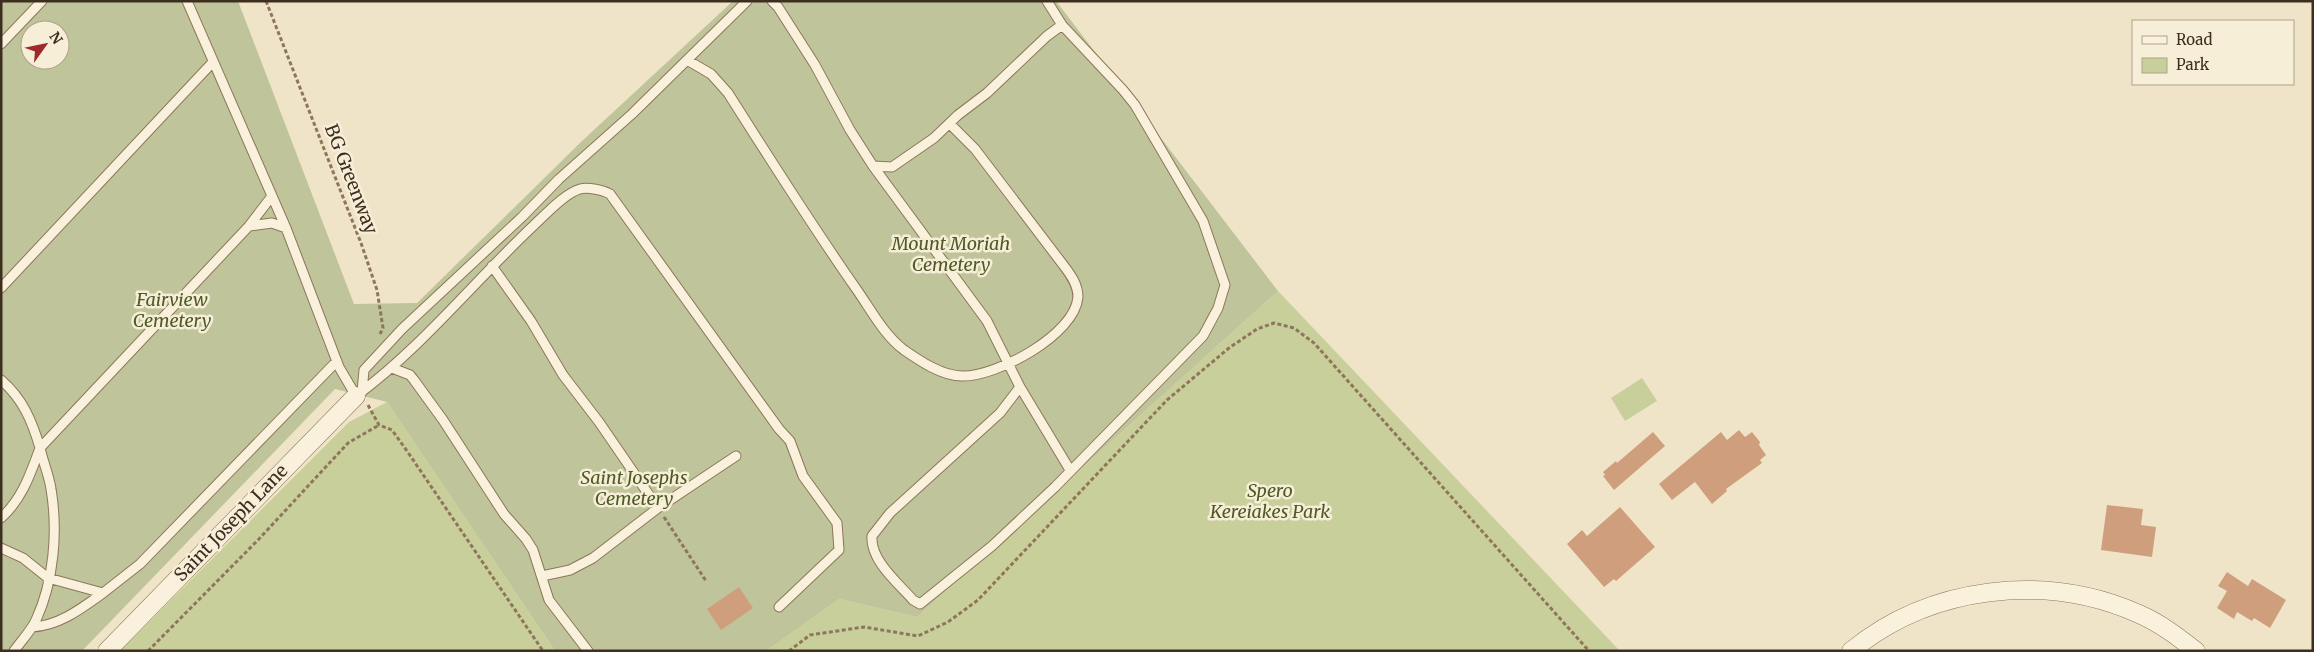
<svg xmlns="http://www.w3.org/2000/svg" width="2314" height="652" viewBox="0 0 2314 652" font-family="Merriweather,serif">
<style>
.green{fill:#c9cf9b}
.cemetery{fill:#bfc49a;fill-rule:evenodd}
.building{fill:#cf9f7d}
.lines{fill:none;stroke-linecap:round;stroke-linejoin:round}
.service-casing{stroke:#8d765c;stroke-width:11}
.minor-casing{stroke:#8d765c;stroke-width:19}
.path{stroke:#8d765c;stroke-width:3;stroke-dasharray:4 2.5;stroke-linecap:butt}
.service{stroke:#faf1dc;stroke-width:9}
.minor{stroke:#faf1dc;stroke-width:18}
.labels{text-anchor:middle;stroke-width:5;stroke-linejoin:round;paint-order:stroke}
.street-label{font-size:18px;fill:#3d2e20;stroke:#f7eed8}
.park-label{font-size:18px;font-style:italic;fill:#4d5a26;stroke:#f7eed8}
</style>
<rect width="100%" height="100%" fill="#f0e4c8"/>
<path class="green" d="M 1278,291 L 1620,651 L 766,651 L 839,599 L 917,617 Z
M 1642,378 L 1657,401 L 1625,421 L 1611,398 Z
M 387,402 L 555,651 L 120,651 L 349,422 Z"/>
<path class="cemetery" d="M 1,1 L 238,1 L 354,304 L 417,303 L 582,141 L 733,1 L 1056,1 L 1278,291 L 917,617 L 839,599 L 766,651 L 555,651 L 387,402 L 335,389 L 82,651 L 1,651 ZM 30,30 L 60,30 L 60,60 L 30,60 Z"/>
<path class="building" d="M 1739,430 L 1745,437 L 1752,432 L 1760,442 L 1759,445 L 1766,455 L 1760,460 L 1762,463 L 1726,489 L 1727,491 L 1712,504 L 1695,482 L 1672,500 L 1659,484 L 1721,432 L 1727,440 Z
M 1653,432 L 1665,446 L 1614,490 L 1603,476 L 1605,475 L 1603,472 L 1616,461 L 1617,463 Z
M 2107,505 L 2143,509 L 2141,525 L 2156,527 L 2152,557 L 2101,550 Z
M 1620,507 L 1655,547 L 1616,581 L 1614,579 L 1604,587 L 1567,544 L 1582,530 L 1587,536 Z
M 2227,572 L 2248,586 L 2252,579 L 2286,600 L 2270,628 L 2254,618 L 2252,621 L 2237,612 L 2234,619 L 2217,608 L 2227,591 L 2218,586 Z
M 739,587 L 753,608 L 721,630 L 707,609 Z"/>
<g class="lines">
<g class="service-casing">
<path id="service" d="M 187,1 L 286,228 L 339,367 L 356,396 C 421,348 474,282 532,227 C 544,216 565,193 580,189 C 588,187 603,190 610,194 L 779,429 L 790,441 L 803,476 L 837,523 L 839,550 L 779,607
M 772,1 L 778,7 L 815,65 L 850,130 L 873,166 L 987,321 L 1020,387 L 1000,413 L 890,513 L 872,536 C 870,560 898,583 913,600 L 920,604 L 992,546 L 1055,487 L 1203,336 L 1218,308 L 1225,285 L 1203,221 L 1135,105 L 1123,90 L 1062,25 L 1047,1
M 1,44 L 42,1
M 687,60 L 711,74 L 728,93 C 770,159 812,226 857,290 C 871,310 884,335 904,350 C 920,361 942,376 962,376 C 996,377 1075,335 1078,297 C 1078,285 1071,275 1064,266 L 975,149 L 950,124
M 873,166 L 892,167 L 934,138 L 958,115 L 987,93 L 1047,36 L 1062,25
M 249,226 L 272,223 L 286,228
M 492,266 L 531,321 L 563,375 L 599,422 L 658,508
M 1,288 L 212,63
M 392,368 L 410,375 L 414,380 L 443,420 L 504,514 L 526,539 L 533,550 L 549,600 L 588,651
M 1,380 C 23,399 32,421 40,448 C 43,462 49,475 51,489 C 58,531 54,581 36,620 C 31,631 21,641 14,651
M 1020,387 L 1070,470
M 362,392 L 364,370 L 402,329 L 522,217 L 559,179 L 632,114 L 747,1
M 1,518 C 22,499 30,475 40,448 L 249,226 L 272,196
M 1,548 L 23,558 L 48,578 L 103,593 L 140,564 L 337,361
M 542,576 L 570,570 L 593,558 L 658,508 L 736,456
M 32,627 C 59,626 82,608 103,593"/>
</g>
<g class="minor-casing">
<path id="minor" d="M 107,651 L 356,396
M 1851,651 C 1930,586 2045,572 2139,614 C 2160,623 2178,637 2196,651"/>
</g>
<path class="path" d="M 266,1 L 361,243 L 377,290 L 383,328 L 380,334
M 368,405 L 379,425 L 392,430 L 407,451 L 543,651
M 664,517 L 706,581
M 148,651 L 258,540 L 348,443 L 379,425
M 789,651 L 810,635 L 864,627 L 918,636 L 948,622 L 978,600 L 1167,400 L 1229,348 L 1257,329 L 1274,323 L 1294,328 L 1314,343 L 1589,651"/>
<use href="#service" class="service"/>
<use href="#minor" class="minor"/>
</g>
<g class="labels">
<g class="street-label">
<text transform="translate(351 179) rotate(69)" y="6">BG Greenway</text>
<text transform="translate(231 523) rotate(-46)" y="6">Saint Joseph Lane</text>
</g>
<g class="park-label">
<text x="951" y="250">Mount Moriah<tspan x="951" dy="21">Cemetery</tspan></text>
<text x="172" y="306">Fairview<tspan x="172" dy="21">Cemetery</tspan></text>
<text x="634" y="484">Saint Josephs<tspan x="634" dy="21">Cemetery</tspan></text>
<text x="1270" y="497">Spero<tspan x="1270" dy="21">Kereiakes Park</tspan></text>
</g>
</g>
<rect width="2314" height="652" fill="none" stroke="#3d2e20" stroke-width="5"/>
<rect x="2132" y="20" width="162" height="65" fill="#f7eed8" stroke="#ada18e"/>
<rect x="2142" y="36" width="25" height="8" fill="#faf1dc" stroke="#ada18e"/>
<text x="2176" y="45" font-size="15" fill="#3d2e20">Road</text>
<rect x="2142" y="58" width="25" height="15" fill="#c9cf9b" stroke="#ada18e"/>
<text x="2176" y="70" font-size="15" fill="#3d2e20">Park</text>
<g transform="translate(45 45) rotate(57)"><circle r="24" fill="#f7eed8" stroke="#ada18e"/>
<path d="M0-4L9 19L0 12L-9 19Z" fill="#9e2a2b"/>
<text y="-8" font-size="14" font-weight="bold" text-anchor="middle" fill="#3d2e20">N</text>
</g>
</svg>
